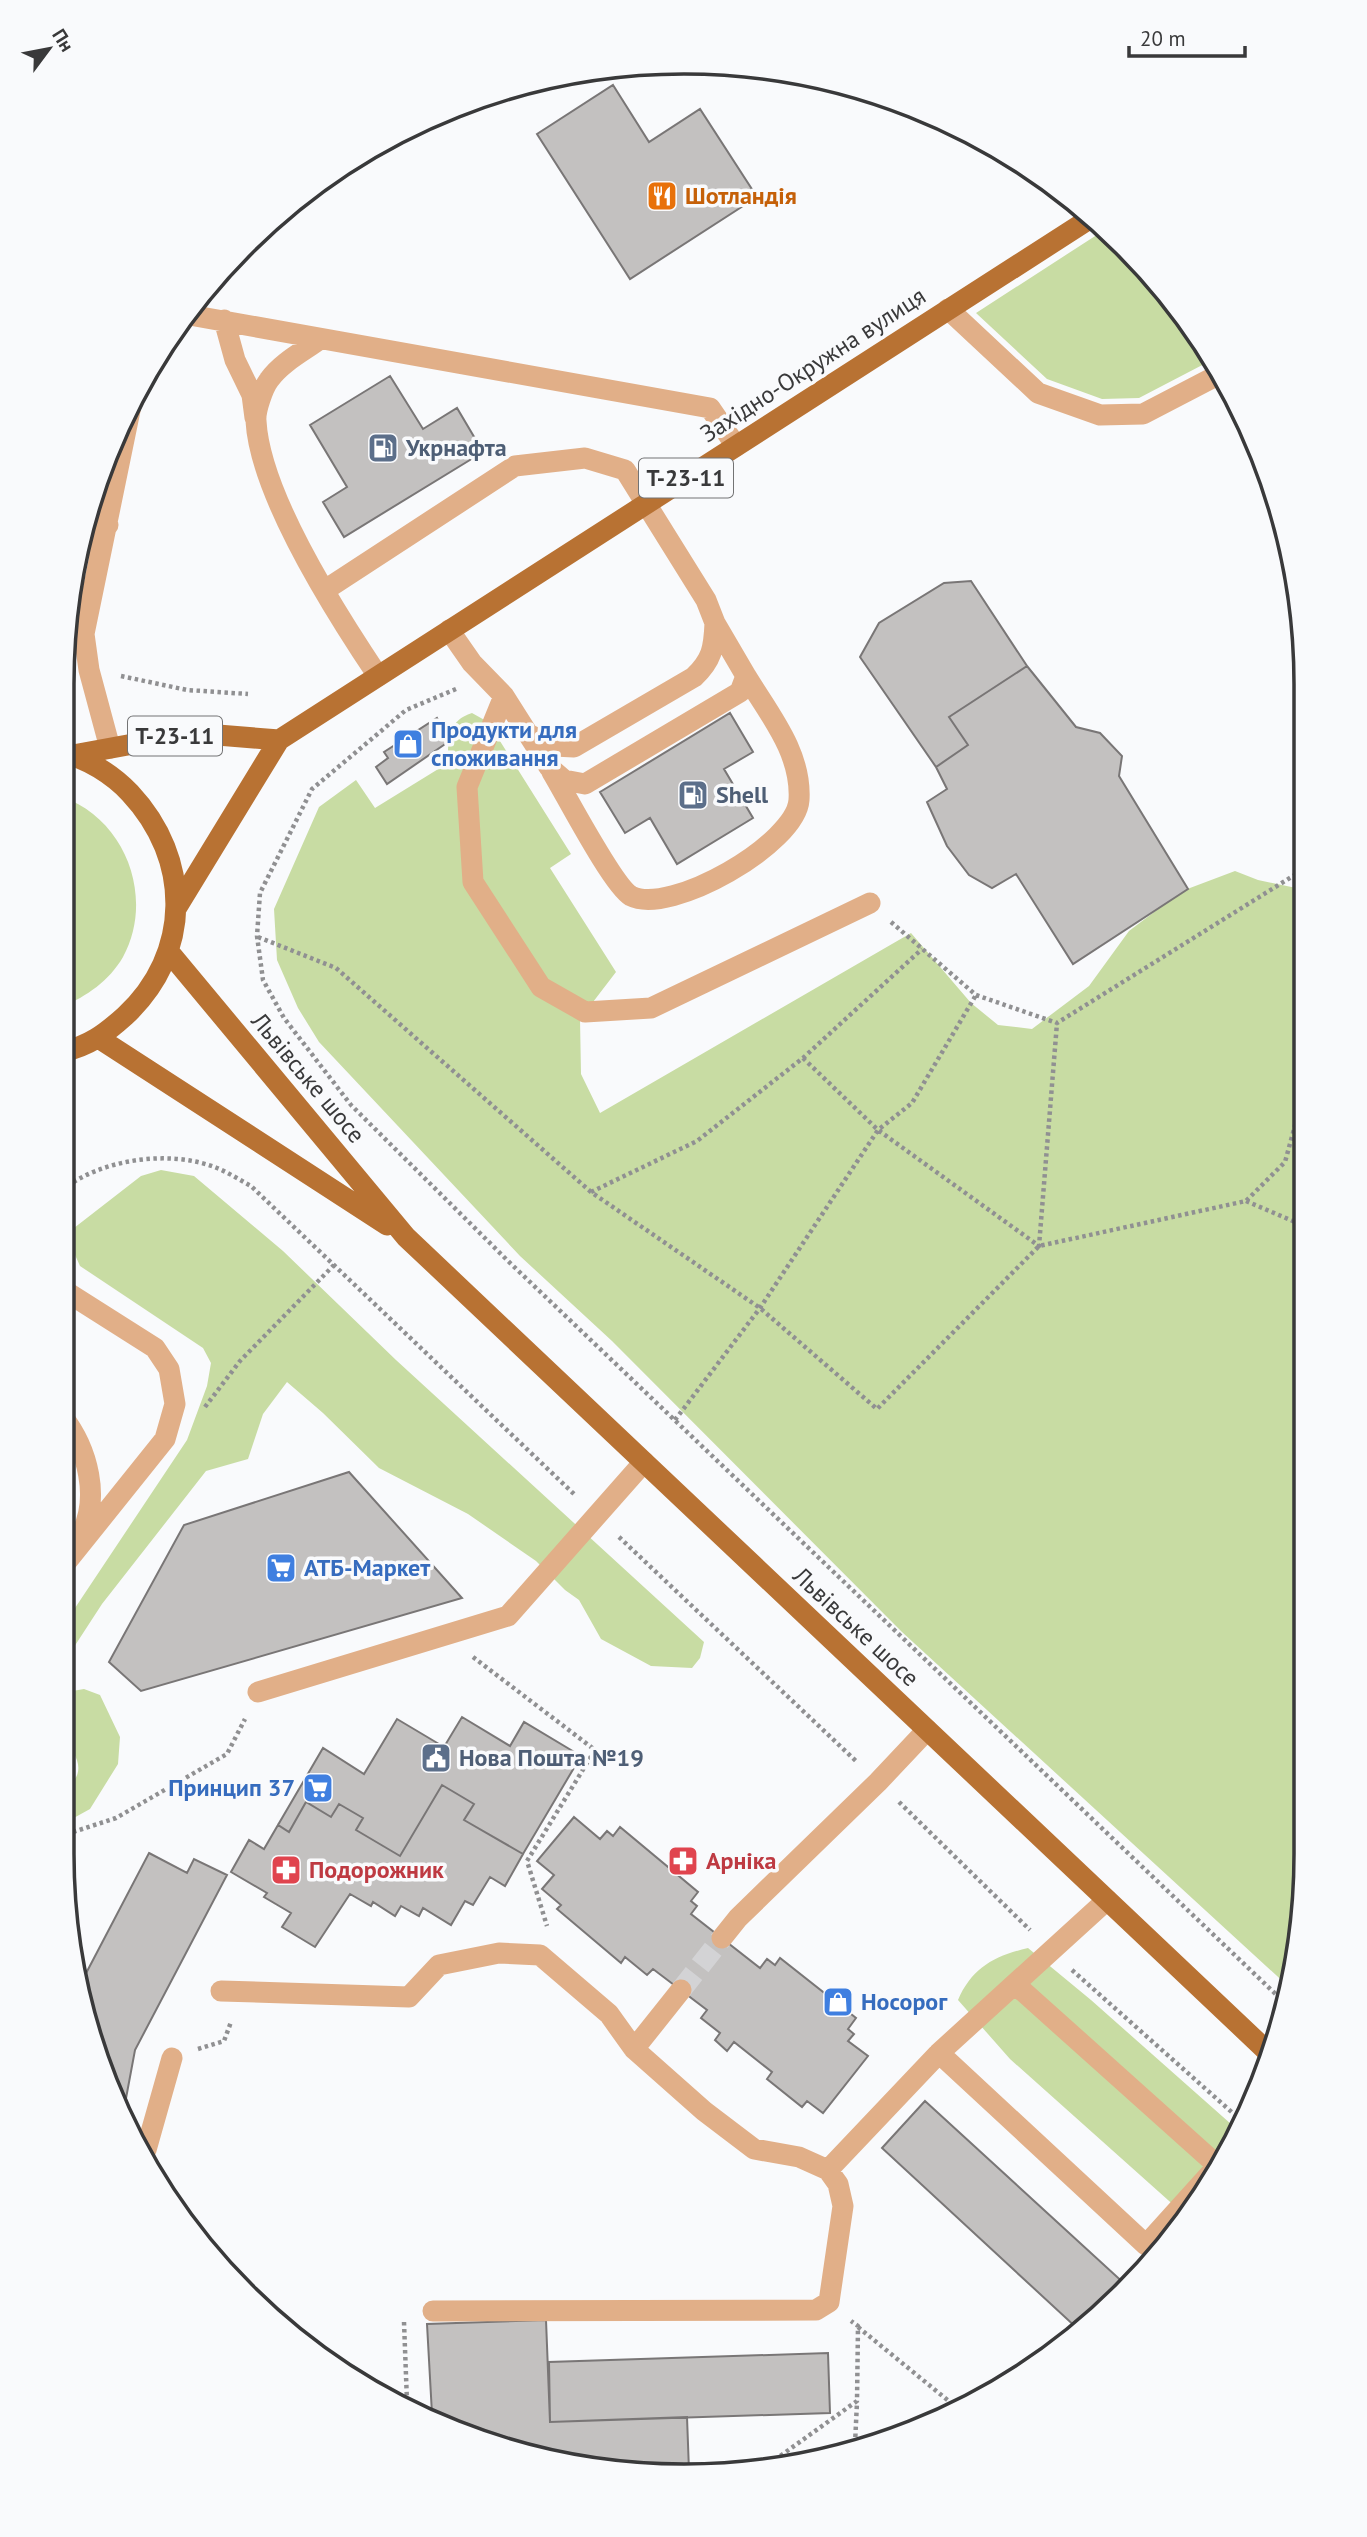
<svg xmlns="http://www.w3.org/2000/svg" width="1367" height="2537" viewBox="0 0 1367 2537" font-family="'PT Sans',sans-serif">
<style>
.green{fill:#c8dca3}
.building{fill:#c3c1c0;stroke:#797676;stroke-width:2}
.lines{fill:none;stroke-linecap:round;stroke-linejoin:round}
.minor-tunnel{stroke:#d3d3d5;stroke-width:21;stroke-dasharray:21 10;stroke-linecap:butt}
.path{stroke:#909092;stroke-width:4.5;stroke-dasharray:3.5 3.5;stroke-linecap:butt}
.minor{stroke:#e1af88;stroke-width:21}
.major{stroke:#b87233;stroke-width:21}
.labels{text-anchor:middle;stroke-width:7;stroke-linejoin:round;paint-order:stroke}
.shield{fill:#f9fafc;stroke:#737374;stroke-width:2}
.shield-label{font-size:23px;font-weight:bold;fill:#39393a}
.food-label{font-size:24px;font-weight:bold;fill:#c56008;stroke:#f9fafc;text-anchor:start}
.street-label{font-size:24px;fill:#39393a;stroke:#f9fafc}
.service-label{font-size:24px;font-weight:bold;fill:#4e5e75;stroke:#f9fafc;text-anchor:start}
.shop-label{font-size:24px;font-weight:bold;fill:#366cbe;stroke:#f9fafc;text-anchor:start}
.health-label{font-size:24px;font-weight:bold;fill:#be3a42;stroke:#f9fafc;text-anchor:start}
.rim{fill:none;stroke:#39393a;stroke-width:3.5}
</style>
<rect width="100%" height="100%" fill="#f9fafc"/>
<path class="green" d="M 1106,229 L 1177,305 L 1210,361 L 1139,398 L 1102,399 L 1047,379 L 976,313 Z
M 472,713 L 488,722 L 571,854 L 550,868 L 616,972 L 580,1019 L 581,1074 L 600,1113 L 911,933 L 971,1003 L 998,1025 L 1032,1029 L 1089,986 L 1129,931 L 1182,891 L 1235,871 L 1258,880 L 1301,889 L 1304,1894 L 1289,1987 L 902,1632 L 612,1341 L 520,1256 L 319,1042 L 298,1008 L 277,960 L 274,909 L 319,807 L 356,780 L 375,808 L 448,763 C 448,740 447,721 472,713 Z
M 62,797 C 126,819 155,898 123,957 C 109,981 87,996 62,1007 Z
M 161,1170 L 194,1176 L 283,1251 L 396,1360 L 704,1642 L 700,1658 L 692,1668 L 651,1666 L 601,1639 L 579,1600 L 565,1590 L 536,1561 L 468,1514 L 379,1468 L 323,1413 L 287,1382 L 263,1414 L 248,1459 L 206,1471 L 102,1604 L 61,1667 L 61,1629 L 187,1440 L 207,1386 L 211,1363 L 203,1348 L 80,1266 L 71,1246 L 74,1228 L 141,1176 Z
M 84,1689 L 100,1695 L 120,1737 L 118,1764 L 90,1809 L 61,1825 L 61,1790 C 88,1777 80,1755 61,1739 L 61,1693 Z
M 1028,1948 L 1091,2000 L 1240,2132 L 1187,2217 L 1010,2059 L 958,2000 C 972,1968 994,1956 1028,1948 Z"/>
<path class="building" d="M 613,85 L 649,142 L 700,109 L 757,197 L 630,279 L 537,134 Z
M 390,376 L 423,429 L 457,408 L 483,452 L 344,537 L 323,502 L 347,487 L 310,425 Z
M 971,581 L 1027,666 L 949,717 L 968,745 L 936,767 L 860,657 L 879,623 L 944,583 Z
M 1027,666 L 1076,727 L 1100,733 L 1122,756 L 1119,776 L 1188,889 L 1073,964 L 1016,874 L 992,888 L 969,875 L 947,846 L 927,802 L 947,789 L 936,767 L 968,745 L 949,717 Z
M 730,713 L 753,752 L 724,769 L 753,818 L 677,864 L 650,818 L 625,833 L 600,792 Z
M 437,718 L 451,740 L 387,784 L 376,767 L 388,758 L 384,752 Z
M 349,1472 L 462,1598 L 141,1691 L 109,1662 L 184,1525 Z
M 462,1717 L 510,1746 L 524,1722 L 581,1756 L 523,1854 L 464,1820 L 474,1804 L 442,1785 L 400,1856 L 356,1830 L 363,1818 L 339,1804 L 331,1817 L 306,1802 L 289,1832 L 278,1825 L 323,1748 L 364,1774 L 397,1719 L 444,1747 Z
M 442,1785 L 474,1804 L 464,1820 L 523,1854 L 505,1886 L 490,1877 L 473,1905 L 465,1901 L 451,1925 L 423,1908 L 419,1916 L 401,1906 L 395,1916 L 373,1902 L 371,1906 L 350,1894 L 315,1947 L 282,1927 L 291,1913 L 264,1897 L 267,1893 L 231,1872 L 249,1840 L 264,1849 L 278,1825 L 289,1832 L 306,1802 L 331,1817 L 339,1804 L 363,1818 L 356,1830 L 400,1856 Z
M 574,1817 L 600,1839 L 607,1831 L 613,1836 L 620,1827 L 698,1892 L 691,1901 L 697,1906 L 691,1914 L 760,1968 L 767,1959 L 775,1965 L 780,1958 L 856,2018 L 848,2029 L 854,2034 L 848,2041 L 868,2056 L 823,2113 L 807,2101 L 802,2107 L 767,2079 L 772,2072 L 734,2042 L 727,2051 L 715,2040 L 720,2033 L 701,2018 L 707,2010 L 653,1969 L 647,1975 L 625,1957 L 621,1963 L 557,1909 L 561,1905 L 542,1889 L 554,1875 L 537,1861 Z
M 149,1853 L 187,1873 L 194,1859 L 227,1875 L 135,2050 L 124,2109 L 94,2054 L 82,1981 Z
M 925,2101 L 1127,2286 L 1094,2321 L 1079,2330 L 882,2148 Z
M 546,2320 L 550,2422 L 687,2417 L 689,2471 L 523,2455 L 432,2414 L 427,2324 Z
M 828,2353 L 830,2413 L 550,2422 L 549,2362 Z"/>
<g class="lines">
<path class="minor-tunnel" d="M 681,1990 L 722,1938"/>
<path class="path" d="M 121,676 L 187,690 L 248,694
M 456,689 L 406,710 L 312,789 L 260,893 L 257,936 L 263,980 L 284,1018 L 351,1105 L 508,1261 L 1286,2004
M 891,922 L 976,995 L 1057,1023 L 1301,871
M 258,937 L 336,968 L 591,1192 L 760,1308 L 877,1409 L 1039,1246 L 1246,1201 L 1285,1162 L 1302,1100
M 803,1058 L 878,1130 L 1039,1246 L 1057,1023
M 62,1190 C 101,1159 170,1149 217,1168 C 229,1173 240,1180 251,1186 L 575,1495
M 591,1192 L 697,1141 L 803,1058 L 922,949
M 1246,1201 L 1302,1225
M 205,1407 L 240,1361 L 334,1265
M 675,1420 L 760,1308 L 878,1130 L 912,1103 L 976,995
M 619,1537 L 857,1762
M 473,1657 L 595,1750 L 527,1861 L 547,1926
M 899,1802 L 1030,1930
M 61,1839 L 70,1833 L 116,1818 L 227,1754 L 245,1719
M 61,1849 L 69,1835
M 1072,1970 L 1244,2123
M 198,2049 L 224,2041 L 231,2022
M 404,2322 L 407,2402
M 858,2327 L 956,2407
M 855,2444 L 857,2402
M 769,2464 L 857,2401 L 858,2326 L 851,2321"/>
<path class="minor" d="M 948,309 L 1038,393 L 1100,415 L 1143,414 L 1218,375
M 184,314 L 710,408 L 736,446
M 224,320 L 235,360 L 252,395 L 255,418
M 319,340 C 302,352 281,363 269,380 C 263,388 255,411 256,421 C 260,494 337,615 378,676
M 78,551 L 91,543 L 108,525
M 325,590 L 515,466 L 585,458 L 625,470 L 706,600 L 715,623 L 746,676 L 740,692 L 585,784 L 564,780 L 549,767 L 504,696 L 472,663 L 449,630
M 504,696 L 467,787 L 473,882 L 541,987 L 585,1012 L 651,1008 L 870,903
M 530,735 L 554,746 L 574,747 L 694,677 C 712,660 714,648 715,623
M 110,748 L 89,670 L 84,634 L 133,396
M 552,772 C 566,795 613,886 631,896 C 670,916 796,844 799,800 C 802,753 769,714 746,676
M 62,1289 L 155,1348 L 169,1369 L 175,1404 L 165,1439 L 64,1565
M 62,1416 C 88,1449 101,1499 80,1536
M 258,1692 L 508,1616 L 644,1462
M 722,1938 L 738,1918 L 878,1782 L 927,1730
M 1016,1985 L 1218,2166
M 221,1991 L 409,1997 L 439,1965 L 499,1953 L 540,1955 L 609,2014 L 634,2049 L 704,2111 L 754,2149 L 799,2157 L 828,2170 L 939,2053 L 1107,1900
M 634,2049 L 681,1990
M 939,2053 L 1146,2245 L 1220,2163
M 146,2150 L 172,2058
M 433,2311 L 816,2310 L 829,2302 L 843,2206 L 838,2184 L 828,2170"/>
<path class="major" d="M 73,755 L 193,733 L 279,740
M 177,907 L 279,740 L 1094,216
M 169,952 L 406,1237 L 1270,2054
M 100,1039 L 387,1225
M 62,1052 C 89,1046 105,1034 125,1016 C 192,954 192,859 130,793 C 113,775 87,758 62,753"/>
</g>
<defs>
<g id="restaurant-square" transform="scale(1.575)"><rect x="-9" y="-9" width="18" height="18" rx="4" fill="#e8710a" stroke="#f9fafc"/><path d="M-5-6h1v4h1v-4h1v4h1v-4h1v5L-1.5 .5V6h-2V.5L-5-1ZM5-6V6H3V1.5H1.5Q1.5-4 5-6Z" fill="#fff"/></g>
<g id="fuel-square" transform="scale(1.575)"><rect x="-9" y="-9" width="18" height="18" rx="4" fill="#5c6f8a" stroke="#f9fafc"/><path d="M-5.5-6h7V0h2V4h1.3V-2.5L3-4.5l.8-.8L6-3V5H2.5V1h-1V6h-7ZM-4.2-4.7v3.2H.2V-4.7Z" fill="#fff"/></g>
<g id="shop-square" transform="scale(1.575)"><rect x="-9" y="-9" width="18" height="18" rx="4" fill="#3f7fe0" stroke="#f9fafc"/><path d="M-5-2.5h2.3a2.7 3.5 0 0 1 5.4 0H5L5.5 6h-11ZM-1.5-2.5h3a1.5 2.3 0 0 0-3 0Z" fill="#fff"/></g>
<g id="supermarket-square" transform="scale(1.575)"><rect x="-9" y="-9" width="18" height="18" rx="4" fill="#3f7fe0" stroke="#f9fafc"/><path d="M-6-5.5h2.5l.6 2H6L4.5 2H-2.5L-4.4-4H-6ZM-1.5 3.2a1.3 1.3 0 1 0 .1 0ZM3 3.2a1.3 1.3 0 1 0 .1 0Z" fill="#fff"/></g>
<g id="civic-square" transform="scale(1.575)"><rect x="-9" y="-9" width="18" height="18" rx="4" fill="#5c6f8a" stroke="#f9fafc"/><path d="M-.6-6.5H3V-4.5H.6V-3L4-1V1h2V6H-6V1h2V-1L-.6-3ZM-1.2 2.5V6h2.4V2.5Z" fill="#fff"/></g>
<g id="pharmacy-square" transform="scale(1.575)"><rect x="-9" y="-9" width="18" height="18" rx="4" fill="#e0444e" stroke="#f9fafc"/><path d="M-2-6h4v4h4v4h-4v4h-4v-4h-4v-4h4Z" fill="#fff"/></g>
</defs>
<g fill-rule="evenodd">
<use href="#restaurant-square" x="662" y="196"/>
<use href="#fuel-square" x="383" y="448"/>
<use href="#shop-square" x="408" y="744"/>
<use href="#fuel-square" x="693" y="795"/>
<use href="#supermarket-square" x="281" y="1568"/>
<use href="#civic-square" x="436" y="1758"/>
<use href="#supermarket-square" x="318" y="1788"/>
<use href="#pharmacy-square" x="683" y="1861"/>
<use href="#pharmacy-square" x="286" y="1870"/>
<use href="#shop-square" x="838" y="2002"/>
</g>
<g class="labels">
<g class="shield">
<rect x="639" y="458.5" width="94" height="39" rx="5"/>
<rect x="128" y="716.5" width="94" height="39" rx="5"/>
</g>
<g class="shield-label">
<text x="686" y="486">Т-23-11</text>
<text x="175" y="744">Т-23-11</text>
</g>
<g class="food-label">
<text x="685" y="204">Шотландія</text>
</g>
<g class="street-label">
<text transform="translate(813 365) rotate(-33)" y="8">Західно-Окружна вулиця</text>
<text transform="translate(308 1078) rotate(50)" y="8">Львівське шосе</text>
<text transform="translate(856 1627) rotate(43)" y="8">Львівське шосе</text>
</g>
<g class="service-label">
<text x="406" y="456">Укрнафта</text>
<text x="716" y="803">Shell</text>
<text x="459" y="1766">Нова Пошта №19</text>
</g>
<g class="shop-label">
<text x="431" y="738">Продукти для<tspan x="431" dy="28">споживання</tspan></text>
<text x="304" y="1576">АТБ-Маркет</text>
<text x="295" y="1796" text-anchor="end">Принцип 37</text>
<text x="861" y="2010">Носорог</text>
</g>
<g class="health-label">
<text x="706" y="1869">Арніка</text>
<text x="309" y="1878">Подорожник</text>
</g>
</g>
<path d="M0 0H1367V2537H0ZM684 74H684A610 610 0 0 1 1294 684V1854A610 610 0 0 1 684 2464H684A610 610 0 0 1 74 1854V684A610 610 0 0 1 684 74Z" fill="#f9fafc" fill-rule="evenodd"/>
<path class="rim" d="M684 74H684A610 610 0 0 1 1294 684V1854A610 610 0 0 1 684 2464H684A610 610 0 0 1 74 1854V684A610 610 0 0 1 684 74Z"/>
<g transform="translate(49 49) rotate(58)" stroke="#f9fafc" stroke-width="5" paint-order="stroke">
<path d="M0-5L12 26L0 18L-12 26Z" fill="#39393a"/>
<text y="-10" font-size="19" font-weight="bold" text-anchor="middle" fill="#39393a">Пн</text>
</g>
<path d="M1129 46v10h116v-10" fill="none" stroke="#39393a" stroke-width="3.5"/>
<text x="1140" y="46" font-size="21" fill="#39393a" stroke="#f9fafc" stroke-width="5" paint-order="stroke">20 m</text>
</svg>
